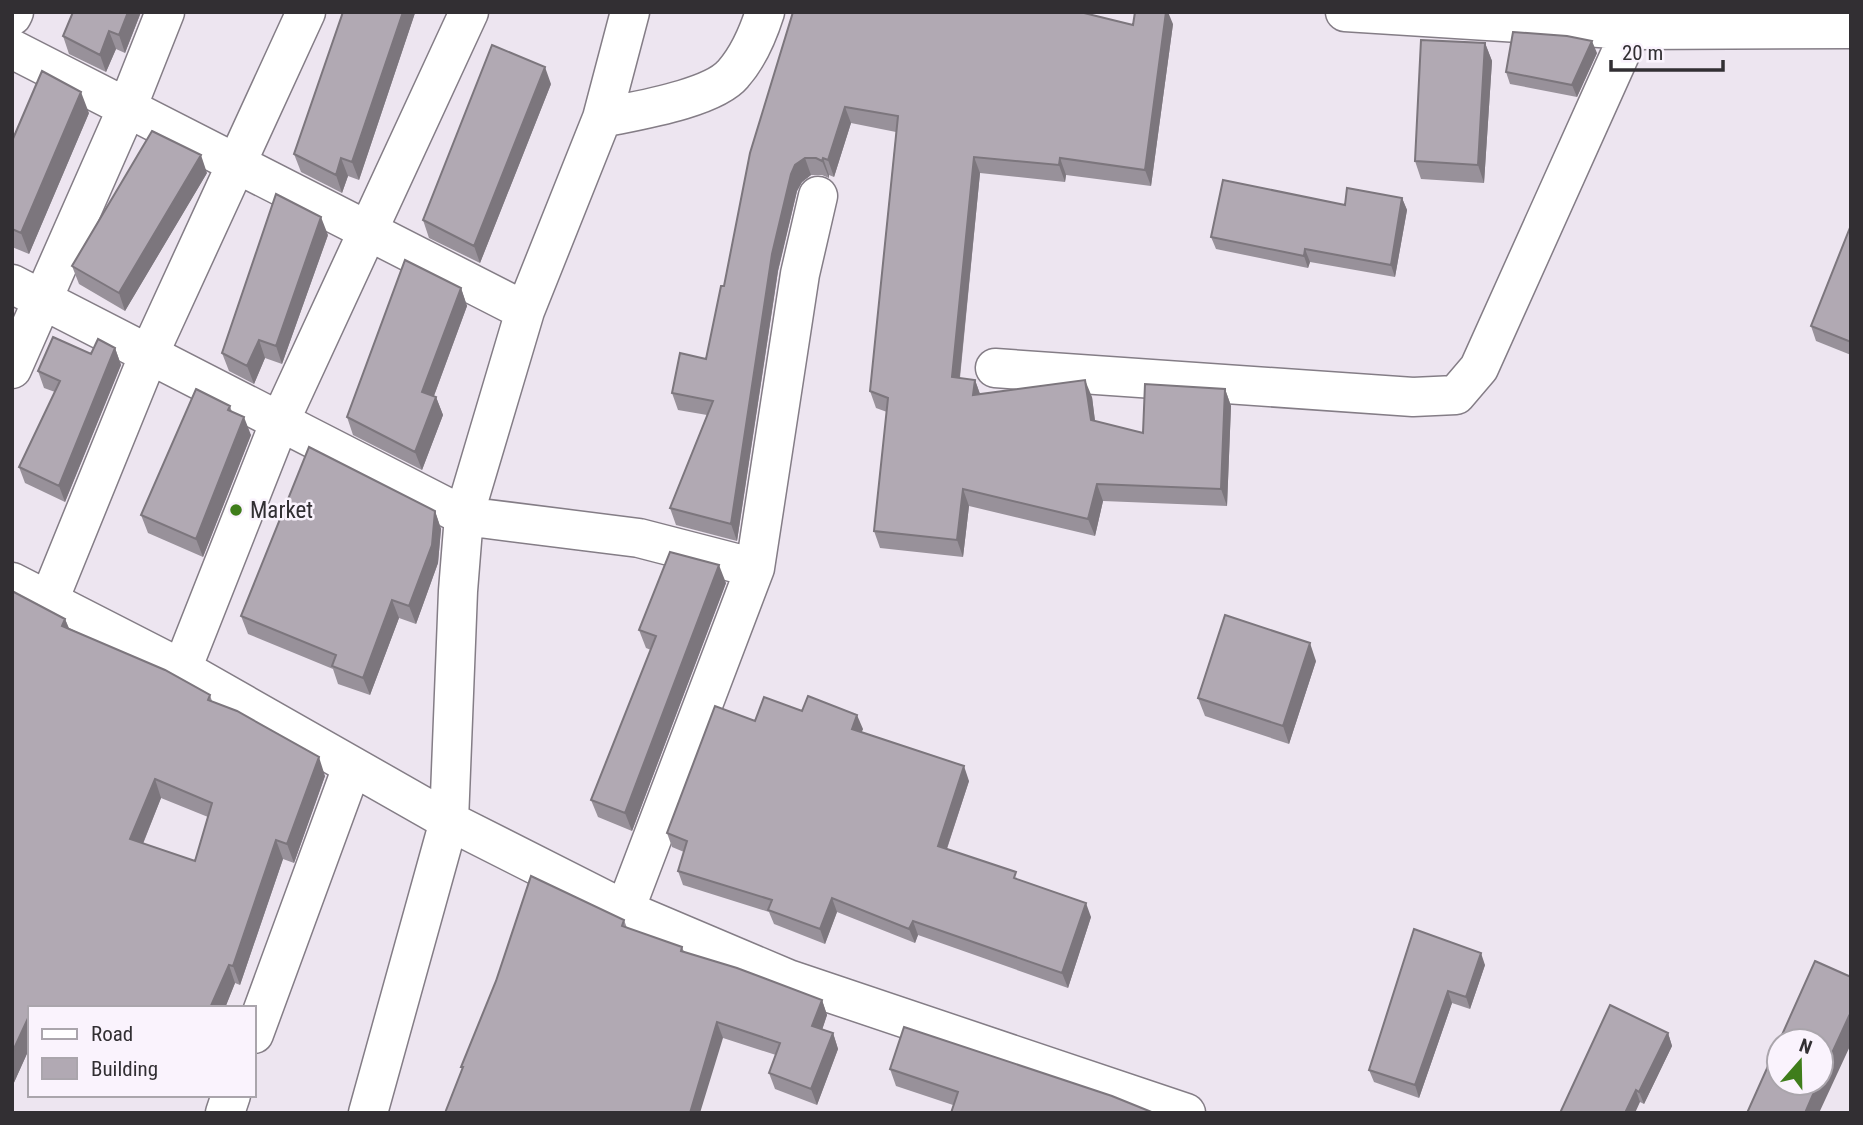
<svg xmlns="http://www.w3.org/2000/svg" width="1863" height="1125" viewBox="0 0 1863 1125" font-family="'Roboto Condensed',sans-serif">
<style>
.lines{fill:none;stroke-linecap:round;stroke-linejoin:round}
.minor-casing{stroke:#847d86;stroke-width:41}
.minor{stroke:#fff;stroke-width:38}
.wall{fill:#98919a;fill-rule:evenodd}
.shaded-wall{fill:#7c767d}
.building{fill:#b1a9b3;stroke:#7c767d;stroke-width:2;fill-rule:evenodd}
.poi-dot{fill:#3f7d1b;stroke:#faf3fd;stroke-width:2.5}
.labels{text-anchor:middle;stroke-width:5;stroke-linejoin:round;paint-order:stroke}
.poi-label{font-size:23px;fill:#322f33;stroke:#faf3fd;text-anchor:start}
</style>
<rect width="100%" height="100%" fill="#ede5f0"/>
<g class="lines">
<g class="minor-casing">
<path id="minor" d="M 1345,12 L 1631,30 L 1851,29
M 12,16 L 14,12
M 12,49 L 525,311
M 602,118 C 634,111 712,99 733,74 C 749,56 758,34 765,12
M 12,284 L 464,516 L 639,538 L 755,568
M 995,368 L 1413,397 L 1456,395 L 1479,368 L 1631,30
M 12,369 L 127,108 L 165,12
M 12,582 L 182,669 L 449,821 L 625,910 L 788,979 L 1186,1113
M 49,600 L 149,354 L 306,12
M 182,669 L 280,421 L 469,12
M 625,910 L 755,568 L 800,274 L 818,196
M 254,1034 L 352,767
M 225,1113 L 231,1095
M 368,1113 L 449,821 L 458,591 L 464,516 L 525,311 L 602,118 L 630,12"/>
</g>
<use href="#minor" class="minor"/>
</g>
<path class="wall" d="M 141,12 L 125,53 L 116,49 L 106,72 L 69,54 L 63,36 Z
M 793,12 L 1133,25 L 1173,24 L 1151,186 L 1066,175 L 1065,182 L 980,173 L 960,378 L 975,380 L 980,394 L 1092,397 L 1095,421 L 1143,433 L 1225,389 L 1231,406 L 1227,506 L 1103,501 L 1095,536 L 969,506 L 963,557 L 880,548 L 874,531 L 887,412 L 876,408 L 870,391 L 896,132 L 851,123 L 834,177 L 829,175 L 829,178 L 822,175 L 811,175 L 802,182 L 797,191 L 778,271 L 737,541 L 676,525 L 670,508 L 707,415 L 678,410 L 672,393 L 706,359 Z
M 415,13 L 359,180 L 348,176 L 342,193 L 301,172 L 294,154 Z
M 1485,43 L 1492,61 L 1484,183 L 1421,179 L 1415,161 Z
M 1597,53 L 1577,97 L 1510,84 L 1506,72 Z
M 551,84 L 480,263 L 429,238 L 423,220 Z
M 89,113 L 29,254 L 12,247 L 12,141 Z
M 207,173 L 125,311 L 79,284 L 72,266 Z
M 1402,198 L 1407,210 L 1395,277 L 1310,262 L 1308,268 L 1216,249 L 1211,237 L 1345,205 Z
M 1851,225 L 1851,355 L 1816,341 L 1811,326 Z
M 328,235 L 282,364 L 265,358 L 254,384 L 229,371 L 222,353 Z
M 461,288 L 467,306 L 434,396 L 436,397 L 443,415 L 422,470 L 353,435 L 347,417 Z
M 115,348 L 121,365 L 65,502 L 25,483 L 19,467 L 55,392 L 44,388 L 38,371 L 91,354 Z
M 230,406 L 232,412 L 251,435 L 203,557 L 148,533 L 141,515 Z
M 435,511 L 441,529 L 438,563 L 416,624 L 399,618 L 370,695 L 338,684 L 333,669 L 248,634 L 241,616 Z
M 726,583 L 632,831 L 598,817 L 591,800 L 651,650 L 646,648 L 639,630 Z
M 65,619 L 69,628 L 210,695 L 212,701 L 325,776 L 294,863 L 283,859 L 240,985 L 235,983 L 225,1008 L 30,1008 L 30,1047 L 12,1087 ZM 161,798 L 208,817 L 195,861 L 143,844 Z
M 1316,661 L 1289,744 L 1205,716 L 1198,698 Z
M 802,711 L 863,729 L 861,732 L 969,781 L 947,849 L 1019,880 L 1091,917 L 1068,988 L 918,935 L 915,943 L 837,912 L 825,944 L 774,924 L 769,912 L 683,885 L 678,871 L 684,852 L 672,847 L 667,833 Z
M 624,920 L 627,928 L 682,947 L 684,952 L 822,1000 L 827,1015 L 822,1030 L 833,1033 L 838,1049 L 817,1105 L 775,1089 L 769,1073 L 776,1055 L 723,1038 L 462,1069 L 461,1067 Z
M 1414,929 L 1485,965 L 1470,1009 L 1452,1003 L 1419,1098 L 1374,1082 L 1369,1070 Z
M 1668,1033 L 1672,1046 L 1644,1104 L 1640,1102 L 1560,1113 Z
M 890,1069 L 1112,1096 L 953,1105 L 896,1086 Z"/>
<path class="shaded-wall" d="M 128,12 L 141,12 L 125,53 L 119,35 Z
M 403,12 L 415,13 L 359,180 L 352,162 Z
M 1166,12 L 1168,12 L 1173,24 L 1151,186 L 1145,170 Z
M 109,31 L 116,49 L 106,72 L 100,55 Z
M 1592,41 L 1597,53 L 1577,97 L 1572,85 Z
M 1485,43 L 1492,61 L 1484,183 L 1478,165 Z
M 545,67 L 551,84 L 480,263 L 474,246 Z
M 81,92 L 89,113 L 29,254 L 21,233 Z
M 845,107 L 851,123 L 834,177 L 828,160 Z
M 201,155 L 207,173 L 125,311 L 119,293 Z
M 974,157 L 980,173 L 958,394 L 952,377 Z
M 341,158 L 348,176 L 342,193 L 336,175 Z
M 805,158 L 811,175 L 802,182 L 797,191 L 778,271 L 737,541 L 731,524 L 772,254 L 791,174 L 795,165 Z
M 823,158 L 829,175 L 829,178 L 822,161 Z
M 1060,158 L 1066,175 L 1065,182 L 1059,165 Z
M 1402,198 L 1407,210 L 1395,277 L 1391,265 Z
M 321,217 L 328,235 L 282,364 L 276,346 Z
M 1305,249 L 1310,262 L 1308,268 L 1304,256 Z
M 461,288 L 467,306 L 429,409 L 422,392 Z
M 259,340 L 265,358 L 254,384 L 247,366 Z
M 115,348 L 121,365 L 65,502 L 59,486 Z
M 975,380 L 981,397 L 973,395 Z
M 1085,380 L 1092,397 L 1097,437 L 1091,420 Z
M 1225,389 L 1231,406 L 1227,506 L 1221,489 Z
M 436,397 L 443,415 L 422,470 L 415,452 Z
M 244,417 L 251,435 L 203,557 L 196,539 Z
M 1097,484 L 1103,501 L 1095,536 L 1088,519 Z
M 963,489 L 969,506 L 963,557 L 957,540 Z
M 435,511 L 441,529 L 438,563 L 416,624 L 409,606 Z
M 719,565 L 726,583 L 632,831 L 625,813 Z
M 392,600 L 399,618 L 370,695 L 363,678 Z
M 65,619 L 72,637 L 62,626 Z
M 1310,643 L 1316,661 L 1289,744 L 1283,726 Z
M 857,715 L 863,729 L 857,743 L 852,729 Z
M 319,757 L 325,776 L 294,863 L 287,844 Z
M 964,766 L 969,781 L 943,860 L 938,846 Z
M 155,779 L 161,798 L 137,858 L 130,839 Z
M 276,840 L 283,859 L 240,985 L 233,966 Z
M 832,898 L 837,912 L 825,944 L 820,929 Z
M 1086,903 L 1091,917 L 1068,988 L 1062,973 Z
M 913,921 L 918,935 L 915,943 L 909,929 Z
M 1481,953 L 1485,965 L 1470,1009 L 1466,997 Z
M 229,965 L 235,983 L 225,1008 L 210,1008 Z
M 1448,991 L 1452,1003 L 1419,1098 L 1415,1085 Z
M 822,1000 L 827,1015 L 818,1042 L 812,1026 Z
M 29,1016 L 30,1019 L 30,1047 L 12,1087 L 12,1053 Z
M 1849,1016 L 1851,1022 L 1851,1044 L 1819,1113 L 1805,1113 L 1818,1083 L 1821,1083 L 1821,1077 Z
M 717,1022 L 723,1038 L 700,1113 L 690,1113 Z
M 833,1033 L 838,1049 L 817,1105 L 811,1089 Z
M 1668,1033 L 1672,1046 L 1644,1104 L 1639,1092 Z
M 1636,1090 L 1640,1102 L 1635,1113 L 1625,1113 Z"/>
<path class="building" d="M 73,12 L 128,12 L 119,35 L 109,31 L 100,55 L 63,36 Z
M 343,12 L 403,12 L 352,162 L 341,158 L 336,175 L 294,154 Z
M 793,12 L 1080,12 L 1133,25 L 1135,12 L 1166,12 L 1145,170 L 1060,158 L 1059,165 L 974,157 L 952,377 L 975,380 L 973,395 L 1085,380 L 1091,420 L 1143,433 L 1145,384 L 1225,389 L 1221,489 L 1097,484 L 1088,519 L 963,489 L 957,540 L 874,531 L 888,398 L 870,391 L 898,116 L 845,107 L 828,160 L 823,158 L 822,161 L 816,158 L 805,158 L 795,165 L 791,174 L 772,254 L 731,524 L 670,508 L 713,401 L 672,393 L 680,353 L 706,359 L 721,286 L 724,286 L 750,153 Z
M 1513,32 L 1567,36 L 1592,41 L 1572,85 L 1506,72 Z
M 1421,40 L 1485,43 L 1478,165 L 1415,161 Z
M 492,45 L 545,67 L 474,246 L 423,220 Z
M 42,71 L 81,92 L 21,233 L 12,229 L 12,141 Z
M 152,131 L 201,155 L 119,293 L 72,266 Z
M 1223,180 L 1345,205 L 1347,188 L 1402,198 L 1391,265 L 1305,249 L 1304,256 L 1211,237 Z
M 276,194 L 321,217 L 276,346 L 259,340 L 247,366 L 222,353 Z
M 1851,225 L 1851,342 L 1811,326 Z
M 405,260 L 461,288 L 422,392 L 436,397 L 415,452 L 347,417 Z
M 53,337 L 91,354 L 98,339 L 115,348 L 59,486 L 19,467 L 60,381 L 38,371 Z
M 196,389 L 230,406 L 228,410 L 244,417 L 196,539 L 141,515 Z
M 309,447 L 435,511 L 432,545 L 409,606 L 392,600 L 363,678 L 332,666 L 336,655 L 241,616 Z
M 670,552 L 719,565 L 625,813 L 591,800 L 656,636 L 639,630 Z
M 12,591 L 65,619 L 62,626 L 165,670 L 210,695 L 208,700 L 237,711 L 319,757 L 287,844 L 276,840 L 233,966 L 229,965 L 210,1008 L 30,1008 L 30,1016 L 29,1016 L 12,1053 ZM 155,779 L 212,803 L 195,861 L 130,839 Z
M 1225,615 L 1310,643 L 1283,726 L 1198,698 Z
M 808,696 L 857,715 L 852,729 L 964,766 L 938,846 L 1016,872 L 1014,878 L 1086,903 L 1062,973 L 913,921 L 909,929 L 832,898 L 820,929 L 768,910 L 772,900 L 678,871 L 687,841 L 667,833 L 715,706 L 755,721 L 764,697 L 802,711 Z
M 531,876 L 624,920 L 622,926 L 682,947 L 681,951 L 737,968 L 822,1000 L 812,1026 L 833,1033 L 811,1089 L 769,1073 L 780,1043 L 717,1022 L 690,1113 L 445,1113 L 463,1067 L 461,1067 L 496,981 Z
M 1414,929 L 1481,953 L 1466,997 L 1448,991 L 1415,1085 L 1369,1070 Z
M 1815,961 L 1851,977 L 1851,1018 L 1849,1016 L 1821,1077 L 1821,1041 L 1779,1041 L 1779,1083 L 1818,1083 L 1805,1113 L 1747,1113 Z
M 1610,1005 L 1668,1033 L 1639,1092 L 1636,1090 L 1625,1113 L 1560,1113 Z
M 904,1027 L 1112,1096 L 1154,1113 L 951,1113 L 958,1092 L 890,1069 Z"/>
<circle class="poi-dot" cx="236" cy="510" r="7"/>
<g class="labels">
<g class="poi-label">
<text x="250" y="518">Market</text>
</g>
</g>
<rect width="1863" height="1125" fill="none" stroke="#322f33" stroke-width="28"/>
<rect x="28" y="1006" width="228" height="91" fill="#faf3fd" stroke="#aaa5ac" stroke-width="2"/>
<rect x="42" y="1029" width="35" height="10" fill="#ffffff" stroke="#aaa5ac" stroke-width="2"/>
<text x="91" y="1041" font-size="21" fill="#322f33">Road</text>
<rect x="42" y="1058" width="35" height="21" fill="#b1a9b3" stroke="#aaa5ac" stroke-width="2"/>
<text x="91" y="1076" font-size="21" fill="#322f33">Building</text>
<g transform="translate(1800 1062) rotate(20)"><circle r="33" fill="#faf3fd" stroke="#aaa5ac" stroke-width="2"/>
<path d="M0-5L12 26L0 18L-12 26Z" fill="#3f7d1b"/>
<text y="-10" font-size="19" font-weight="bold" text-anchor="middle" fill="#322f33">N</text>
</g>
<path d="M1611 60v10h112v-10" fill="none" stroke="#322f33" stroke-width="3.5"/>
<text x="1622" y="60" font-size="21" fill="#322f33" stroke="#faf3fd" stroke-width="5" paint-order="stroke">20 m</text>
</svg>
